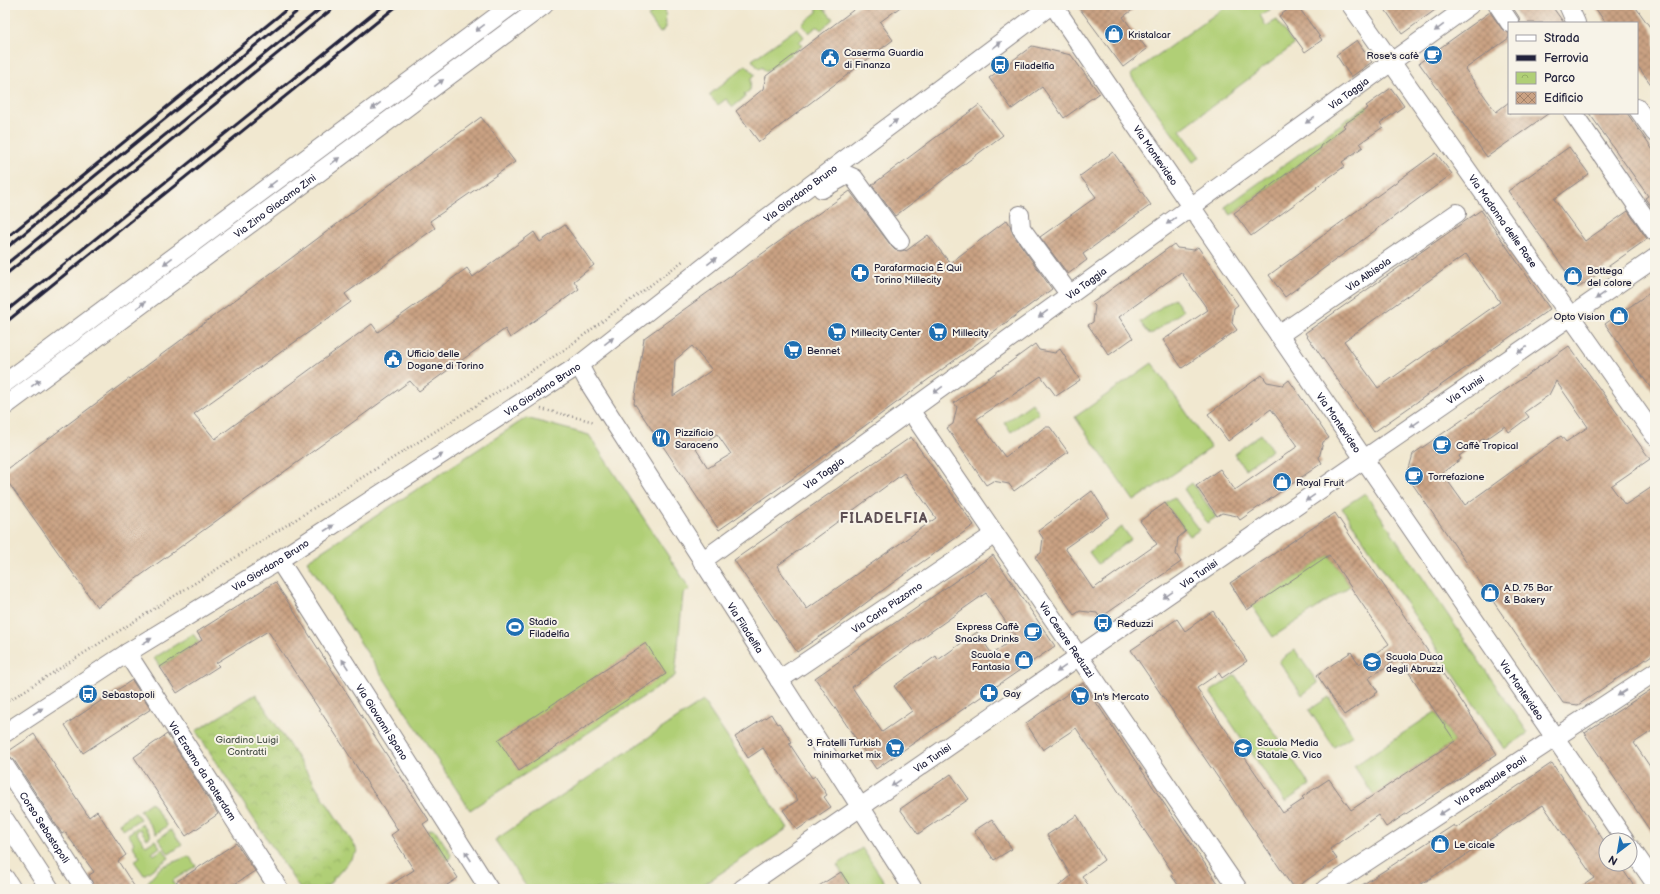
<svg xmlns="http://www.w3.org/2000/svg" width="1660" height="894" viewBox="0 0 1660 894" font-family="'Balsamiq Sans',sans-serif">
<style>
.grass{fill:#b0cf76;stroke:#697858}
.park{fill:url(#park-crowns);stroke:#697858}
.garden{fill:url(#garden-furrows);stroke:#697858}
.building{fill:url(#building-cross-hatch);fill-rule:evenodd}
.lines{fill:none;stroke-linecap:round;stroke-linejoin:round}
.minor-casing{stroke:#8a8586;stroke-width:20}
.path{stroke:#8a8586;stroke-width:2.5;stroke-dasharray:1 3;stroke-linecap:butt}
.minor{stroke:#fff;stroke-width:18}
.rail{stroke:#22223b;stroke-width:3}
.oneway{fill:#9c9ca7}
.labels{text-anchor:middle;stroke-width:4;stroke-linejoin:round;paint-order:stroke}
.poi-label{font-size:10px;fill:#22223b;stroke:#f7f3e8;text-anchor:start}
.street-label{font-size:10px;fill:#22223b;stroke:#f7f3e8}
.park-label{font-size:10px;fill:#4d564d;stroke:#f7f3e8}
.district-label{font-size:14px;font-weight:bold;letter-spacing:1px;fill:#5d4f54;stroke:#f7f3e8}
</style>
<defs>
<pattern id="park-crowns" width="20" height="18" patternUnits="userSpaceOnUse"><rect width="20" height="18" fill="#b0cf76"/><path d="M2 6a3 3 0 1 1 6 0M12 15a3 3 0 1 1 6 0" fill="none" stroke="#97b167"/></pattern>
<pattern id="garden-furrows" width="10" height="10" patternUnits="userSpaceOnUse"><rect width="10" height="10" fill="#b0cf76"/><path d="M-1 1l2-2M0 10L10 0M9 11l2-2" fill="none" stroke="#97b167"/></pattern>
<pattern id="building-cross-hatch" width="8" height="8" patternUnits="userSpaceOnUse"><rect width="8" height="8" fill="#caa283"/><path d="M0 0l8 8M0 8l8-8" fill="none" stroke="#a4846c"/></pattern>
</defs>
<rect width="100%" height="100%" fill="#f7f3e8"/>
<filter id="ink" filterUnits="userSpaceOnUse"><feTurbulence type="fractalNoise" baseFrequency=".025" numOctaves="2"/><feDisplacementMap in="SourceGraphic" scale="8" xChannelSelector="R" yChannelSelector="G"/><feConvolveMatrix kernelMatrix="1 2 1 2 8 2 1 2 1" color-interpolation-filters="sRGB"/></filter>
<filter id="wash" filterUnits="userSpaceOnUse"><feTurbulence type="fractalNoise" baseFrequency=".012" numOctaves="4" result="noise"/><feDisplacementMap in="SourceGraphic" scale="16" xChannelSelector="R" yChannelSelector="G"/><feGaussianBlur stdDeviation="0.9" result="paint"/><feColorMatrix in="noise" values="0 0 0 0 0 0 0 0 0 0 0 0 0 0 0 0 0 1.4 0 .05"/><feComposite in="paint" operator="in"/></filter>
<g filter="url(#wash)">
<rect width="100%" height="100%" fill="#f1e8d0"/>
<path class="grass" d="M 662,5 L 665,5 L 666,28 L 660,33 L 648,16 Z
M 817,5 L 821,5 L 833,19 L 821,30 L 817,26 L 809,33 L 802,24 L 817,12 Z
M 1228,5 L 1267,5 L 1270,10 L 1260,15 L 1266,26 L 1277,20 L 1294,45 L 1180,130 L 1200,157 L 1193,162 L 1130,75 Z
M 797,28 L 804,37 L 799,42 L 802,46 L 766,72 L 762,67 L 759,69 L 752,60 Z
M 746,65 L 755,75 L 751,78 L 750,90 L 744,95 L 745,97 L 733,107 L 726,99 L 718,105 L 709,95 Z
M 1366,106 L 1368,108 L 1344,125 L 1345,127 L 1320,146 L 1321,148 L 1231,215 L 1225,207 Z
M 1174,298 L 1183,311 L 1150,335 L 1140,322 Z
M 1152,363 L 1211,448 L 1134,501 L 1075,417 Z
M 1032,403 L 1039,413 L 1011,432 L 1004,423 Z
M 526,418 L 589,435 L 690,589 L 683,594 L 675,676 L 470,810 L 307,561 Z
M 1261,434 L 1272,450 L 1245,469 L 1234,454 Z
M 1192,483 L 1216,517 L 1207,523 L 1184,489 Z
M 1365,493 L 1528,733 L 1504,749 L 1342,508 Z
M 1174,497 L 1199,530 L 1190,536 L 1165,503 Z
M 1122,527 L 1131,539 L 1098,564 L 1089,552 Z
M 1329,555 L 1350,586 L 1273,637 L 1252,606 Z
M 193,634 L 199,642 L 160,667 L 154,658 Z
M 1295,650 L 1318,683 L 1302,695 L 1279,661 Z
M 1235,675 L 1310,785 L 1285,802 L 1210,692 Z
M 1329,697 L 1353,735 L 1334,747 L 1309,710 Z
M 703,701 L 788,828 L 697,889 L 528,889 L 495,840 Z
M 1435,712 L 1455,741 L 1374,796 L 1354,766 Z
M 151,802 L 167,826 L 156,834 L 140,810 Z
M 135,812 L 140,819 L 123,830 L 119,823 Z
M 142,824 L 151,836 L 147,839 L 140,829 L 136,832 L 146,846 L 155,840 L 160,847 L 152,853 L 154,855 L 163,849 L 169,858 L 144,875 L 134,861 L 140,857 L 132,845 L 134,843 L 128,834 Z
M 171,830 L 182,845 L 169,854 L 158,839 Z
M 862,848 L 889,889 L 852,889 L 837,865 Z
M 189,856 L 196,866 L 172,881 L 177,889 L 152,889 L 147,883 L 161,867 Z"/>
<path class="park" d="M 256,694 L 358,851 L 325,889 L 300,889 L 196,731 Z"/>
<path class="garden" d="M 431,829 L 436,831 L 451,854 L 450,858 L 447,860 L 428,831 Z"/>
<g id="blocks">
<path class="building" d="M 860,5 L 903,5 L 880,22 L 893,40 L 759,142 L 736,111 L 763,89 L 766,76 Z
M 1077,5 L 1139,5 L 1123,17 L 1147,49 L 1123,67 Z
M 1295,5 L 1297,5 L 1322,40 L 1305,52 L 1279,16 Z
M 1382,5 L 1442,5 L 1402,34 Z
M 1511,5 L 1551,5 L 1564,23 L 1520,23 L 1519,17 Z
M 1593,5 L 1634,5 L 1655,34 L 1655,90 L 1637,65 L 1637,23 L 1606,23 Z
M 1490,12 L 1502,29 L 1509,33 L 1509,38 L 1465,69 L 1496,112 L 1509,102 L 1509,113 L 1549,113 L 1487,157 L 1419,63 Z
M 1357,40 L 1372,62 L 1351,77 L 1336,55 Z
M 1032,46 L 1071,55 L 1099,93 L 1064,118 L 1042,87 L 1012,109 L 989,78 Z
M 1391,88 L 1404,106 L 1380,123 L 1383,127 L 1360,143 L 1363,147 L 1342,162 L 1345,166 L 1316,187 L 1317,188 L 1251,236 L 1234,213 L 1321,148 L 1320,146 L 1345,127 L 1343,125 L 1368,108 L 1366,106 Z
M 979,105 L 1003,135 L 895,216 L 872,185 Z
M 1589,113 L 1627,113 L 1655,153 L 1655,213 L 1645,198 L 1648,196 Z
M 481,117 L 515,162 L 430,221 L 435,228 L 345,294 L 351,302 L 194,414 L 215,439 L 372,324 L 378,332 L 467,268 L 473,277 L 534,232 L 540,242 L 565,225 L 594,265 L 574,281 L 579,289 L 510,338 L 505,329 L 419,391 L 410,381 L 97,607 L 5,478 L 5,471 Z
M 1569,147 L 1589,174 L 1554,199 L 1585,241 L 1628,211 L 1647,239 L 1578,288 L 1508,191 Z
M 1113,152 L 1151,205 L 1083,254 L 1087,260 L 1068,274 L 1040,237 L 1096,197 L 1080,176 Z
M 1436,153 L 1452,174 L 1285,297 L 1269,275 Z
M 850,191 L 892,247 L 895,250 L 901,251 L 905,250 L 906,251 L 928,235 L 950,263 L 1007,220 L 1010,225 L 1013,234 L 1052,289 L 799,474 L 719,530 L 634,403 L 644,338 ZM 692,346 L 712,370 L 673,396 L 675,360 ZM 717,434 L 731,454 L 708,468 L 696,449 Z
M 1481,210 L 1550,309 L 1374,432 L 1305,333 ZM 1466,254 L 1500,302 L 1378,388 L 1344,341 Z
M 1174,244 L 1177,248 L 1194,250 L 1198,247 L 1238,305 L 1234,308 L 1232,323 L 1237,330 L 1182,368 L 1163,340 L 1208,310 L 1181,272 L 1119,317 L 1133,338 L 1109,355 L 1088,325 L 1093,322 L 1095,306 L 1092,303 Z
M 1655,289 L 1655,394 L 1605,324 Z
M 1035,344 L 1039,350 L 1055,353 L 1060,349 L 1080,380 L 1056,396 L 1041,376 L 977,419 L 1005,457 L 1045,427 L 1050,427 L 1068,452 L 1014,491 L 1009,484 L 993,481 L 986,485 L 947,428 L 953,424 L 957,407 L 954,403 Z
M 1569,346 L 1650,459 L 1611,486 L 1625,505 L 1655,485 L 1655,653 L 1578,705 L 1563,703 L 1407,476 L 1413,454 ZM 1556,381 L 1588,427 L 1566,442 L 1561,436 L 1465,505 L 1442,473 L 1461,459 L 1459,456 L 1484,438 L 1485,440 L 1505,426 L 1509,432 L 1529,417 L 1525,412 L 1549,395 Z
M 1262,375 L 1267,382 L 1283,385 L 1289,380 L 1329,438 L 1323,442 L 1319,458 L 1322,463 L 1240,520 L 1237,516 L 1222,513 L 1217,516 L 1196,486 L 1220,469 L 1235,490 L 1298,446 L 1271,409 L 1228,441 L 1208,414 Z
M 911,437 L 974,525 L 887,587 L 834,627 L 797,652 L 734,560 ZM 904,473 L 936,518 L 807,609 L 777,566 Z
M 1092,491 L 1109,517 L 1065,548 L 1093,589 L 1157,544 L 1140,521 L 1165,503 L 1186,531 L 1178,538 L 1176,554 L 1181,562 L 1100,618 L 1097,613 L 1080,611 L 1074,615 L 1035,557 L 1041,553 L 1043,538 L 1038,531 Z
M 1335,513 L 1497,754 L 1386,827 L 1378,815 L 1330,849 L 1337,859 L 1294,889 L 1131,650 L 1177,619 L 1185,631 L 1213,611 L 1247,661 L 1222,678 L 1219,673 L 1197,688 L 1283,813 L 1304,799 L 1302,797 L 1329,779 L 1351,810 L 1455,741 L 1399,658 L 1369,678 L 1378,692 L 1344,715 L 1317,675 L 1351,652 L 1359,664 L 1389,644 L 1329,555 L 1247,610 L 1230,583 Z
M 993,555 L 1055,646 L 876,769 L 815,678 ZM 986,593 L 1016,637 L 992,654 L 977,632 L 938,660 L 936,656 L 894,686 L 912,711 L 882,732 L 852,687 Z
M 275,582 L 429,820 L 423,824 L 458,878 L 441,889 L 384,889 L 414,870 L 391,835 L 398,830 L 268,631 L 216,663 L 219,666 L 177,693 L 160,667 L 202,640 L 197,632 Z
M 646,643 L 666,674 L 519,771 L 498,740 Z
M 132,680 L 151,709 L 83,753 L 65,725 Z
M 1083,683 L 1128,750 L 1222,889 L 1181,889 L 1171,875 L 1173,873 L 1076,728 L 1043,750 L 1026,723 Z
M 1655,687 L 1655,729 L 1634,743 L 1655,774 L 1655,838 L 1584,733 Z
M 771,714 L 777,724 L 779,723 L 792,742 L 789,743 L 812,778 L 815,776 L 827,795 L 824,797 L 831,807 L 797,830 L 783,810 L 798,800 L 763,748 L 748,758 L 735,737 Z
M 34,734 L 89,817 L 97,811 L 126,855 L 118,861 L 136,889 L 95,889 L 89,875 L 94,872 L 65,832 L 62,834 L 14,760 L 6,753 Z
M 167,734 L 218,814 L 186,836 L 134,757 Z
M 1552,763 L 1606,844 L 1606,864 L 1619,864 L 1636,889 L 1578,889 L 1594,878 L 1543,805 L 1414,889 L 1356,889 L 1454,825 L 1456,828 Z
M 951,774 L 969,799 L 918,834 L 900,809 Z
M 1077,815 L 1104,860 L 1082,876 L 1091,889 L 1055,889 L 1071,876 L 1047,835 Z
M 992,819 L 1012,849 L 994,860 L 974,831 Z
M 236,843 L 255,871 L 227,889 L 181,889 L 176,882 Z
M 841,872 L 852,889 L 814,889 Z"/>
</g>
</g>
<g filter="url(#ink)">
<use href="#blocks" fill-opacity="0" stroke="#8a8586" stroke-width="1"/>
<g class="lines">
<g class="minor-casing">
<g id="minor">
<path id="s1" d="M 1053,5 L 1625,840"/>
<path id="s2" d="M 1351,5 L 1655,436"/>
<path d="M 1498,5 L 1510,23"/>
<path d="M 1568,5 L 1576,23"/>
<path d="M 1637,108 L 1655,133"/>
<path d="M 1573,113 L 1655,232"/>
<path d="M 822,189 L 847,175 L 854,178 L 900,241"/>
<path d="M 1020,215 L 1021,228 L 1070,295"/>
<path id="s3" d="M 1279,335 L 1457,213"/>
<path id="s4" d="M 579,365 L 587,380 L 913,889"/>
<path d="M 5,383 L 512,5"/>
<path id="s5" d="M 5,406 L 544,5"/>
<path id="s6" d="M 910,410 L 1238,889"/>
<path id="s7" d="M 279,560 L 489,889"/>
<path id="s8" d="M 702,561 L 1470,5"/>
<path id="s9" d="M 127,653 L 279,889"/>
<path id="s10" d="M 779,680 L 995,534"/>
<path id="s11" d="M 5,733 L 127,653 L 279,560 L 579,365 L 764,220 L 1051,5"/>
<path id="s12" d="M 5,766 L 85,889"/>
<path d="M 5,820 L 50,889"/>
<path d="M 1630,847 L 1655,883"/>
<path d="M 5,878 L 12,889"/>
<path id="s13" d="M 742,889 L 1655,258"/>
<path id="s14" d="M 1325,889 L 1655,672"/>
</g>
</g>
<path class="path" d="M 541,409 L 595,422
M 5,703 L 564,350 L 684,260"/>
<use href="#minor" class="minor"/>
<path class="rail" d="M 5,239 L 292,5
M 5,249 L 305,5
M 5,265 L 325,5
M 5,275 L 337,5
M 5,312 L 384,5
M 5,323 L 398,5"/>
</g>
<defs><path id="oneway-solid" d="M-6-.8H1V-3.2L6.5 0L1 3.2V.8H-6Z"/></defs>
<g class="oneway">
<use href="#oneway-solid" transform="translate(480 28) rotate(143)"/>
<use href="#oneway-solid" transform="translate(1439 28) rotate(144)"/>
<use href="#oneway-solid" transform="translate(997 45) rotate(-37)"/>
<use href="#oneway-solid" transform="translate(439 83) rotate(-37)"/>
<use href="#oneway-solid" transform="translate(376 106) rotate(143)"/>
<use href="#oneway-solid" transform="translate(1310 120) rotate(144)"/>
<use href="#oneway-solid" transform="translate(893 123) rotate(-37)"/>
<use href="#oneway-solid" transform="translate(335 161) rotate(-37)"/>
<use href="#oneway-solid" transform="translate(272 184) rotate(143)"/>
<use href="#oneway-solid" transform="translate(1171 221) rotate(144)"/>
<use href="#oneway-solid" transform="translate(168 261) rotate(143)"/>
<use href="#oneway-solid" transform="translate(712 261) rotate(-38)"/>
<use href="#oneway-solid" transform="translate(1600 296) rotate(145)"/>
<use href="#oneway-solid" transform="translate(141 305) rotate(-37)"/>
<use href="#oneway-solid" transform="translate(1043 314) rotate(144)"/>
<use href="#oneway-solid" transform="translate(609 341) rotate(-38)"/>
<use href="#oneway-solid" transform="translate(1522 350) rotate(145)"/>
<use href="#oneway-solid" transform="translate(36 383) rotate(-37)"/>
<use href="#oneway-solid" transform="translate(938 390) rotate(144)"/>
<use href="#oneway-solid" transform="translate(1415 424) rotate(145)"/>
<use href="#oneway-solid" transform="translate(438 457) rotate(-33)"/>
<use href="#oneway-solid" transform="translate(1310 498) rotate(145)"/>
<use href="#oneway-solid" transform="translate(329 528) rotate(-33)"/>
<use href="#oneway-solid" transform="translate(1168 595) rotate(145)"/>
<use href="#oneway-solid" transform="translate(147 641) rotate(-31)"/>
<use href="#oneway-solid" transform="translate(345 664) rotate(-123)"/>
<use href="#oneway-solid" transform="translate(1061 669) rotate(145)"/>
<use href="#oneway-solid" transform="translate(1622 693) rotate(147)"/>
<use href="#oneway-solid" transform="translate(38 711) rotate(-33)"/>
<use href="#oneway-solid" transform="translate(896 783) rotate(146)"/>
<use href="#oneway-solid" transform="translate(1444 812) rotate(147)"/>
<use href="#oneway-solid" transform="translate(468 856) rotate(-123)"/>
</g>
</g>
<defs>
<g id="shop-disc" transform="scale(1)"><circle r="9.5" fill="#1f6fb2" stroke="#f7f3e8"/><path d="M-5-2.5h2.3a2.7 3.5 0 0 1 5.4 0H5L5.5 6h-11ZM-1.5-2.5h3a1.5 2.3 0 0 0-3 0Z" fill="#fff"/></g>
<g id="cafe-disc" transform="scale(1)"><circle r="9.5" fill="#1f6fb2" stroke="#f7f3e8"/><path d="M-5.5-4.5H6V0H3Q3 3.5 0 3.5H-2.5Q-5.5 3.5-5.5 0ZM3-3.2v2h1.7v-2ZM-6 4.5H4V6H-6Z" fill="#fff"/></g>
<g id="civic-disc" transform="scale(1)"><circle r="9.5" fill="#1f6fb2" stroke="#f7f3e8"/><path d="M-.6-6.5H3V-4.5H.6V-3L4-1V1h2V6H-6V1h2V-1L-.6-3ZM-1.2 2.5V6h2.4V2.5Z" fill="#fff"/></g>
<g id="bus-disc" transform="scale(1)"><circle r="9.5" fill="#1f6fb2" stroke="#f7f3e8"/><path d="M-5-6H5V4H4V6H2V4H-2V6H-4V4H-5ZM-3.5-4V0h7V-4ZM-3.5 1.2v1.5H-2V1.2ZM2 1.2v1.5H3.5V1.2Z" fill="#fff"/></g>
<g id="pharmacy-disc" transform="scale(1)"><circle r="9.5" fill="#1f6fb2" stroke="#f7f3e8"/><path d="M-2-6h4v4h4v4h-4v4h-4v-4h-4v-4h4Z" fill="#fff"/></g>
<g id="supermarket-disc" transform="scale(1)"><circle r="9.5" fill="#1f6fb2" stroke="#f7f3e8"/><path d="M-6-5.5h2.5l.6 2H6L4.5 2H-2.5L-4.4-4H-6ZM-1.5 3.2a1.3 1.3 0 1 0 .1 0ZM3 3.2a1.3 1.3 0 1 0 .1 0Z" fill="#fff"/></g>
<g id="restaurant-disc" transform="scale(1)"><circle r="9.5" fill="#1f6fb2" stroke="#f7f3e8"/><path d="M-5-6h1v4h1v-4h1v4h1v-4h1v5L-1.5 .5V6h-2V.5L-5-1ZM5-6V6H3V1.5H1.5Q1.5-4 5-6Z" fill="#fff"/></g>
<g id="stadium-disc" transform="scale(1)"><circle r="9.5" fill="#1f6fb2" stroke="#f7f3e8"/><path d="M0-5a6.5 5 0 1 0 0 10a6.5 5 0 1 0 0-10ZM-3.5-1.8h7v3.6h-7Z" fill="#fff"/></g>
<g id="school-disc" transform="scale(1)"><circle r="9.5" fill="#1f6fb2" stroke="#f7f3e8"/><path d="M0-5L7-2L0 1L-7-2ZM-4 1L0 2.5L4 1V4Q0 6-4 4Z" fill="#fff"/></g>
</defs>
<g fill-rule="evenodd">
<use href="#shop-disc" x="1114" y="34"/>
<use href="#cafe-disc" x="1433" y="55"/>
<use href="#civic-disc" x="830" y="58"/>
<use href="#bus-disc" x="1000" y="65"/>
<use href="#pharmacy-disc" x="860" y="273"/>
<use href="#shop-disc" x="1573" y="276"/>
<use href="#shop-disc" x="1619" y="316"/>
<use href="#supermarket-disc" x="837" y="332"/>
<use href="#supermarket-disc" x="938" y="332"/>
<use href="#supermarket-disc" x="793" y="350"/>
<use href="#civic-disc" x="393" y="359"/>
<use href="#restaurant-disc" x="661" y="438"/>
<use href="#cafe-disc" x="1442" y="445"/>
<use href="#cafe-disc" x="1414" y="476"/>
<use href="#shop-disc" x="1282" y="482"/>
<use href="#shop-disc" x="1490" y="593"/>
<use href="#bus-disc" x="1103" y="623"/>
<use href="#stadium-disc" x="515" y="627"/>
<use href="#cafe-disc" x="1033" y="632"/>
<use href="#shop-disc" x="1024" y="660"/>
<use href="#school-disc" x="1372" y="662"/>
<use href="#pharmacy-disc" x="989" y="693"/>
<use href="#bus-disc" x="88" y="694"/>
<use href="#supermarket-disc" x="1080" y="696"/>
<use href="#supermarket-disc" x="895" y="748"/>
<use href="#school-disc" x="1243" y="748"/>
<use href="#shop-disc" x="1440" y="844"/>
</g>
<g class="labels">
<g class="poi-label">
<text x="1128" y="38">Kristalcar</text>
<text x="844" y="56">Caserma Guardia<tspan x="844" dy="12">di Finanza</tspan></text>
<text x="1419" y="59" text-anchor="end">Rose's cafè</text>
<text x="1014" y="69">Filadelfia</text>
<text x="874" y="271">Parafarmacia È Qui<tspan x="874" dy="12">Torino Millecity</tspan></text>
<text x="1587" y="274">Bottega<tspan x="1587" dy="12">del colore</tspan></text>
<text x="1605" y="320" text-anchor="end">Opto Vision</text>
<text x="851" y="336">Millecity Center</text>
<text x="952" y="336">Millecity</text>
<text x="807" y="354">Bennet</text>
<text x="407" y="357">Ufficio delle<tspan x="407" dy="12">Dogane di Torino</tspan></text>
<text x="675" y="436">Pizzificio<tspan x="675" dy="12">Saraceno</tspan></text>
<text x="1456" y="449">Caffè Tropical</text>
<text x="1428" y="480">Torrefazione</text>
<text x="1296" y="486">Royal Fruit</text>
<text x="1504" y="591">A.D. 75 Bar<tspan x="1504" dy="12">&amp; Bakery</tspan></text>
<text x="529" y="625">Stadio<tspan x="529" dy="12">Filadelfia</tspan></text>
<text x="1117" y="627">Reduzzi</text>
<text x="1019" y="630" text-anchor="end">Express Caffè<tspan x="1019" dy="12">Snacks Drinks</tspan></text>
<text x="1010" y="658" text-anchor="end">Scuola e<tspan x="1010" dy="12">Fantasia</tspan></text>
<text x="1386" y="660">Scuola Duca<tspan x="1386" dy="12">degli Abruzzi</tspan></text>
<text x="1003" y="697">Gay</text>
<text x="102" y="698">Sebastopoli</text>
<text x="1094" y="700">In's Mercato</text>
<text x="881" y="746" text-anchor="end">3 Fratelli Turkish<tspan x="881" dy="12">minimarket mix</tspan></text>
<text x="1257" y="746">Scuola Media<tspan x="1257" dy="12">Statale G. Vico</tspan></text>
<text x="1454" y="848">Le cicale</text>
</g>
<g class="street-label">
<text dy="4" stroke="none"><textPath href="#s8" startOffset="798">Via Taggia</textPath></text>
<text dy="4" stroke="none"><textPath href="#s1" startOffset="182">Via Montevideo</textPath></text>
<text dy="4" stroke="none"><textPath href="#s11" startOffset="962">Via Giordano Bruno</textPath></text>
<text dy="4" stroke="none"><textPath href="#s5" startOffset="336">Via Zino Giacomo Zini</textPath></text>
<text dy="4" stroke="none"><textPath href="#s2" startOffset="264">Via Madonna delle Rose</textPath></text>
<text dy="4" stroke="none"><textPath href="#s3" startOffset="108">Via Albisola</textPath></text>
<text dy="4" stroke="none"><textPath href="#s8" startOffset="474">Via Taggia</textPath></text>
<text dy="4" stroke="none"><textPath href="#s11" startOffset="638">Via Giordano Bruno</textPath></text>
<text dy="4" stroke="none"><textPath href="#s13" startOffset="879">Via Tunisi</textPath></text>
<text dy="4" stroke="none"><textPath href="#s1" startOffset="506">Via Montevideo</textPath></text>
<text dy="4" stroke="none"><textPath href="#s8" startOffset="150">Via Taggia</textPath></text>
<text dy="4" stroke="none"><textPath href="#s11" startOffset="314">Via Giordano Bruno</textPath></text>
<text dy="4" stroke="none"><textPath href="#s13" startOffset="555">Via Tunisi</textPath></text>
<text dy="4" stroke="none"><textPath href="#s10" startOffset="130">Via Carlo Pizzorno</textPath></text>
<text dy="4" stroke="none"><textPath href="#s4" startOffset="311">Via Filadelfia</textPath></text>
<text dy="4" stroke="none"><textPath href="#s6" startOffset="278">Via Cesare Reduzzi</textPath></text>
<text dy="4" stroke="none"><textPath href="#s1" startOffset="830">Via Montevideo</textPath></text>
<text dy="4" stroke="none"><textPath href="#s7" startOffset="192">Via Giovanni Spano</textPath></text>
<text dy="4" stroke="none"><textPath href="#s13" startOffset="231">Via Tunisi</textPath></text>
<text dy="4" stroke="none"><textPath href="#s9" startOffset="140">Via Erasmo da Rotterdam</textPath></text>
<text dy="4" stroke="none"><textPath href="#s14" startOffset="198">Via Pasquale Paoli</textPath></text>
<text dy="4" stroke="none"><textPath href="#s12" startOffset="73">Corso Sebastopoli</textPath></text>
</g>
<g class="park-label">
<text x="247" y="743">Giardino Luigi<tspan x="247" dy="12">Contratti</tspan></text>
</g>
<g class="district-label">
<text x="884" y="523">FILADELFIA</text>
</g>
</g>
<rect width="1660" height="894" fill="none" stroke="#f7f3e8" stroke-width="20"/>
<rect x="1508" y="22" width="130" height="92" fill="#f7f3e8" stroke="#a29fa3"/>
<rect x="1516" y="35" width="20" height="6" fill="#ffffff" stroke="#a29fa3"/>
<text x="1544" y="42" font-size="12" fill="#22223b">Strada</text>
<rect x="1516" y="55" width="20" height="6" fill="#22223b" stroke="#a29fa3"/>
<text x="1544" y="62" font-size="12" fill="#22223b">Ferrovia</text>
<rect x="1516" y="72" width="20" height="12" fill="url(#park-crowns)" stroke="#a29fa3"/>
<text x="1544" y="82" font-size="12" fill="#22223b">Parco</text>
<rect x="1516" y="92" width="20" height="12" fill="url(#building-cross-hatch)" stroke="#a29fa3"/>
<text x="1544" y="102" font-size="12" fill="#22223b">Edificio</text>
<g transform="translate(1618 852) rotate(211)"><circle r="19" fill="#f7f3e8" stroke="#a29fa3"/>
<path d="M0-3L7 15L0 10L-7 15Z" fill="#1f6fb2"/>
<text y="-6" font-size="11" font-weight="bold" text-anchor="middle" fill="#22223b">N</text>
</g>
</svg>
